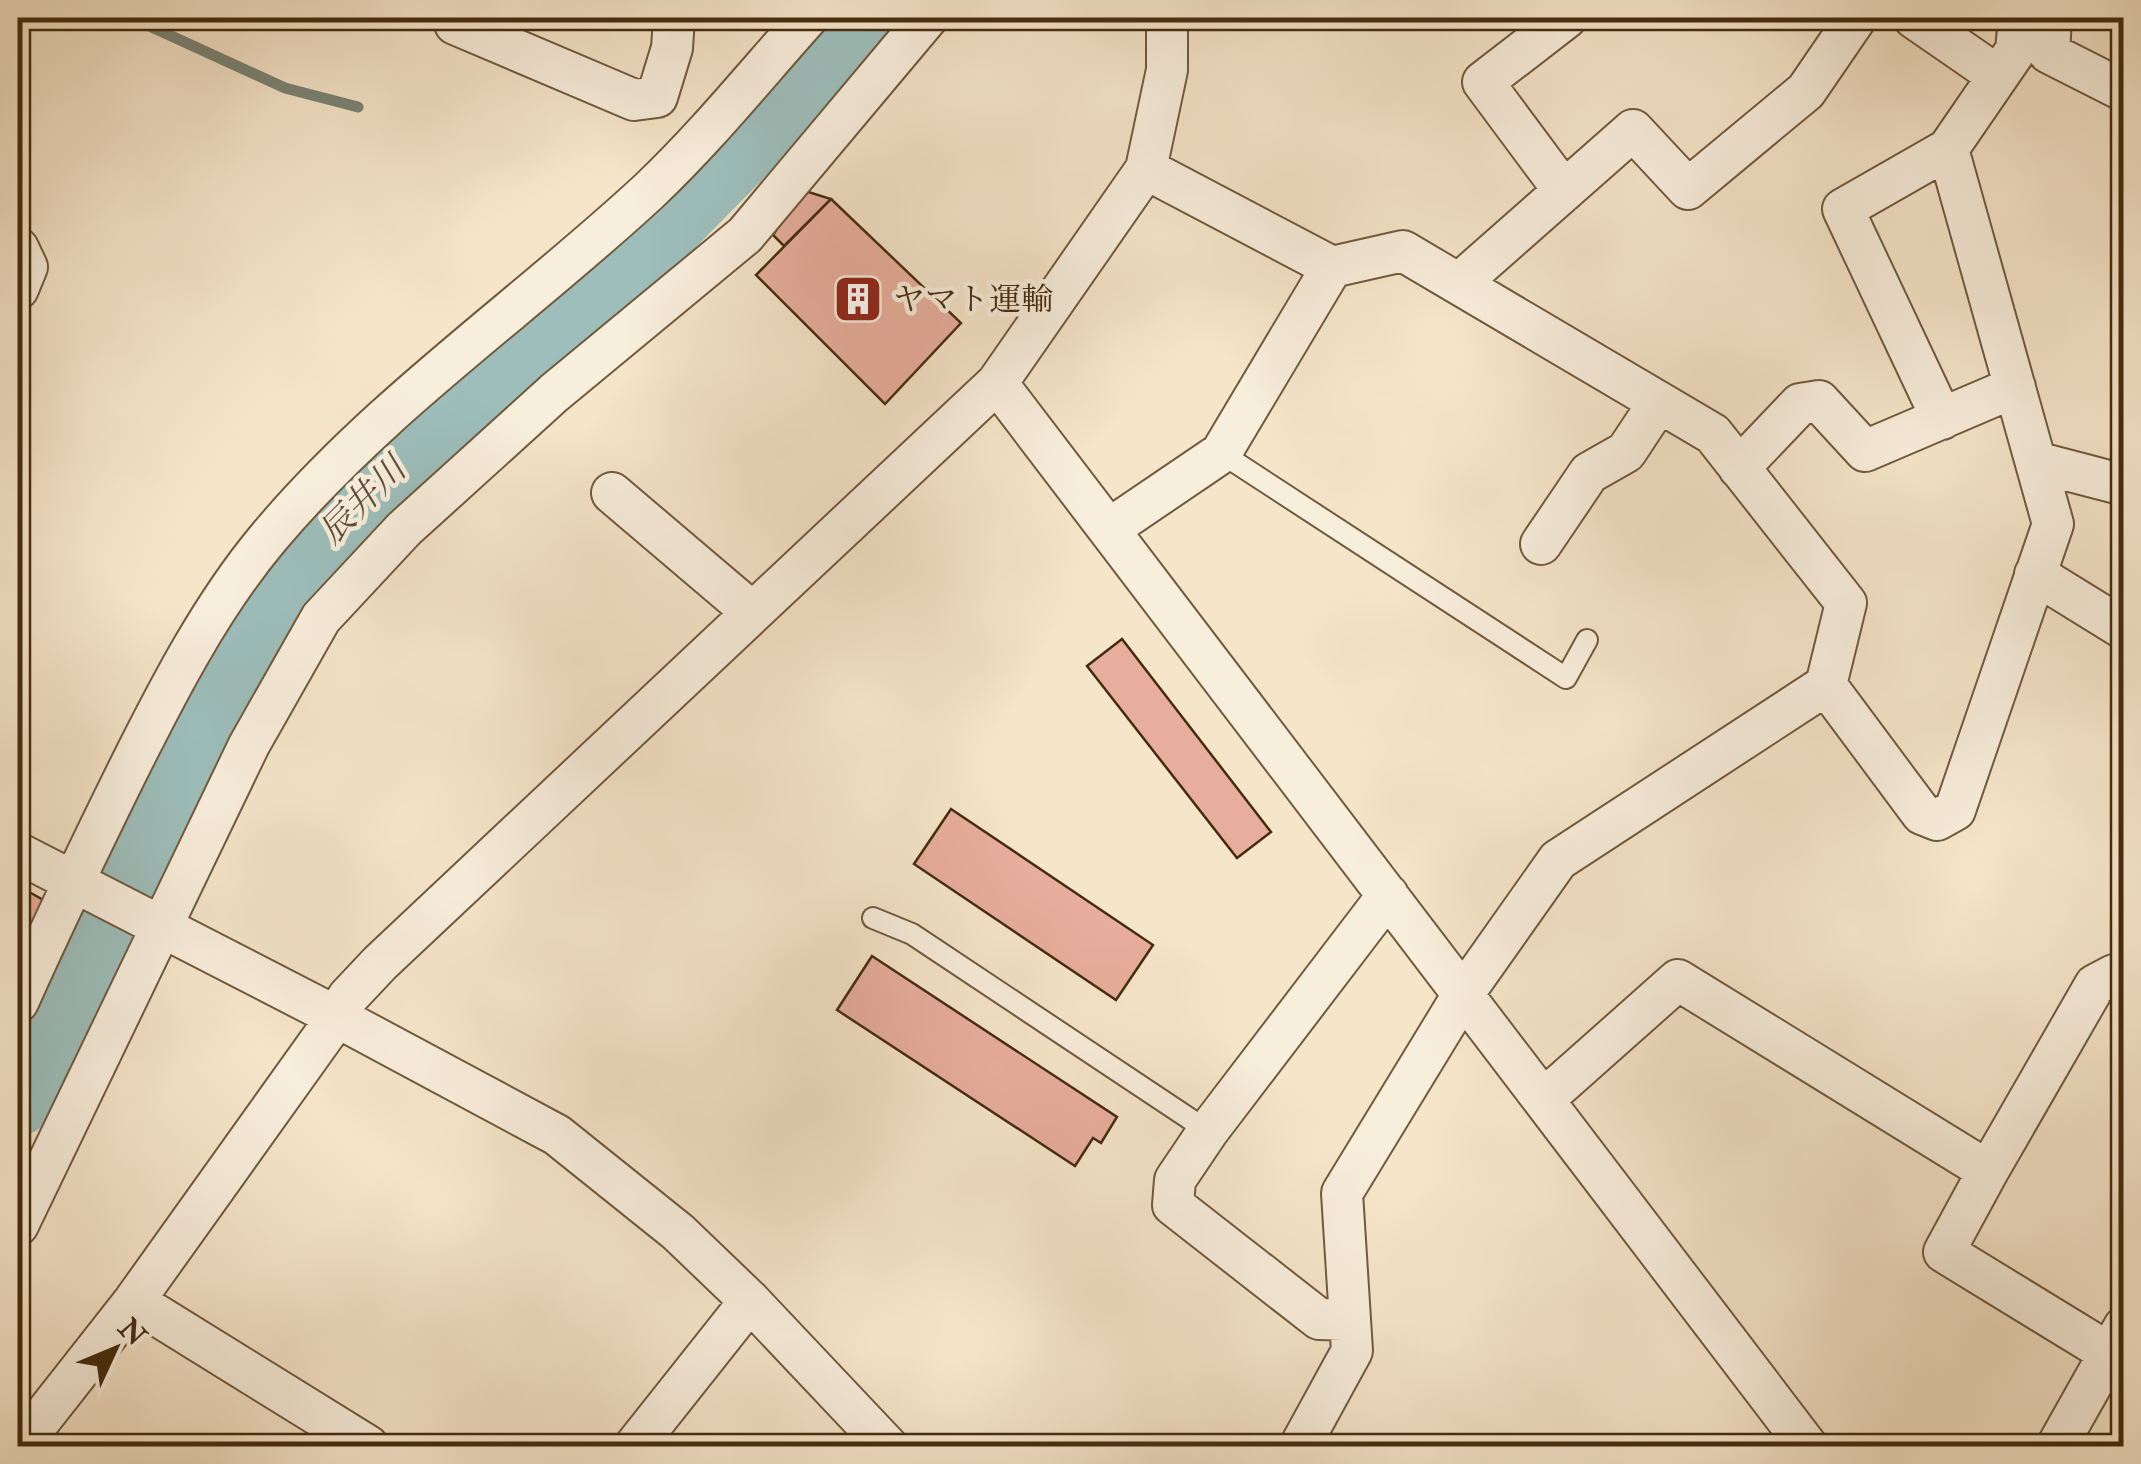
<svg xmlns="http://www.w3.org/2000/svg" width="2141" height="1464" viewBox="0 0 2141 1464" font-family="'IM FELL Double Pica','Noto Serif JP',serif">
<style>
.lines{fill:none;stroke-linecap:round;stroke-linejoin:round}
.stream{stroke:#7a8476;stroke-width:11}
.river{stroke:#9dbebb;stroke-width:70}
.building{fill:#e8ae9d;stroke:#452c0e;stroke-width:2.5}
.service-casing{stroke:#715a3d;stroke-width:24}
.minor-casing{stroke:#715a3d;stroke-width:44}
.service{stroke:#f8eedc;stroke-width:20}
.minor{stroke:#f8eedc;stroke-width:40}
.labels{text-anchor:middle;stroke-width:9;stroke-linejoin:round;paint-order:stroke}
.poi-label{font-size:32px;fill:#452c0e;stroke:#f8eedc;text-anchor:start}
.water-label{font-size:35px;font-style:italic;fill:#5b5039;stroke:#f8eedc}
</style>
<rect width="100%" height="100%" fill="#f5e5c9"/>
<filter id="stains"><feTurbulence type="fractalNoise" baseFrequency=".002" numOctaves="4"/><feColorMatrix values="0 0 0 0 .2 0 0 0 0 .09 0 0 0 0 .02 0 0 0 .5 -.17"/></filter>
<radialGradient id="worn" r=".72"><stop offset=".6" stop-color="#630" stop-opacity="0"/><stop offset="1" stop-color="#630" stop-opacity=".3"/></radialGradient>
<g class="lines">
<path class="stream" d="M 132,18 L 285,88 L 358,107"/>
<path class="river" d="M 18,1101 L 233,662 L 301,562 L 369,488 L 647,247 L 766,126 L 864,18"/>
</g>
<path class="building" d="M 802,190 L 831,199 L 784,246 L 773,235 Z
M 831,199 L 961,323 L 885,404 L 756,275 Z
M 1122,639 L 1271,832 L 1237,858 L 1087,666 Z
M 951,809 L 1153,945 L 1116,1000 L 914,864 Z
M 22,888 L 54,906 L 18,974 L 18,897 Z
M 872,956 L 1117,1117 L 1101,1143 L 1093,1138 L 1075,1166 L 837,1010 Z"/>
<g class="lines">
<g class="service-casing">
<path id="service" d="M 1221,453 L 1566,678 L 1587,640
M 873,918 L 912,934 L 1208,1131"/>
</g>
<g class="minor-casing">
<path id="minor" d="M 1914,18 L 1998,76
M 2051,18 L 2049,53 L 2124,91
M 455,24 L 634,100 L 657,97 L 672,48 L 674,18
M 1146,169 L 1332,267
M 1564,191 L 1483,82 L 1566,18
M 18,248 L 27,267 L 18,289
M 1464,285 L 1472,272 L 1633,130 L 1688,189 L 1806,91 L 1856,18
M 997,383 L 1807,1446
M 1942,419 L 1843,209 L 1948,149
M 2036,462 L 2124,485
M 1739,468 L 1800,404 L 1819,401 L 1865,451 L 2015,387
M 612,493 L 752,612
M 1109,529 L 1221,453 L 1332,267 L 1403,251 L 1713,434 L 1846,603 L 1826,685 L 1922,814 L 1937,820 L 1955,810 L 2053,524 L 1948,149 L 2016,50 L 2019,18
M 1541,544 L 1589,473 L 1626,452 L 1659,402
M 2035,574 L 2124,629
M 18,853 L 337,1017 L 557,1135 L 678,1232 L 750,1301 L 887,1446
M 18,1002 C 53,924 90,847 128,770 C 168,690 211,606 269,537 C 380,405 523,308 649,191 C 706,137 755,76 807,18
M 1544,1099 L 1678,980 L 1988,1171 L 1944,1252 L 2109,1353
M 1988,1171 L 2095,985 L 2114,975 L 2124,985
M 18,1225 L 249,745 L 321,618 L 404,529 L 554,393 L 745,235 L 927,18
M 134,1301 L 368,1446
M 1350,1320 L 1319,1319 L 1173,1205 L 1175,1180 L 1208,1131 L 1388,895
M 20,1446 L 134,1301 L 337,1017 L 348,997 L 380,963 L 997,383 L 1146,169 L 1167,70 L 1167,18
M 635,1446 L 750,1301
M 1300,1446 L 1352,1351 L 1342,1193 L 1464,993 L 1558,860 L 1826,685
M 2057,1446 L 2124,1327"/>
</g>
<use href="#service" class="service"/>
<use href="#minor" class="minor"/>
</g>
<defs>
<g id="building-square" transform="scale(2.5)"><rect x="-9" y="-9" width="18" height="18" rx="4" fill="#8f2418" stroke="#f8eedc"/><path d="M-4-6H4V6H1V3H-1V6H-4ZM-2.5-4.3h1.7v1.8h-1.7ZM.8-4.3h1.7v1.8H.8ZM-2.5-1h1.7V.8h-1.7ZM.8-1h1.7V.8H.8Z" fill="#fff"/></g>
</defs>
<g fill-rule="evenodd">
<use href="#building-square" x="858" y="299"/>
</g>
<g class="labels">
<g class="poi-label">
<text x="893" y="310">ヤマト運輸</text>
</g>
<g class="water-label">
<text transform="translate(362 500) rotate(-45)" y="12">辰井川</text>
</g>
</g>
<rect width="2141" height="1464" fill="none" stroke="#f5e5c9" stroke-width="60"/>
<rect x="20" y="20" width="2101" height="1424" fill="none" stroke="#452c0e" stroke-width="5"/>
<rect x="30" y="30" width="2081" height="1404" fill="none" stroke="#452c0e" stroke-width="2.5"/>
<g transform="translate(115 1349) rotate(46)" stroke="#f8eedc" stroke-width="8" paint-order="stroke">
<path d="M0-8L18 38L0 25L-18 38Z" fill="#452c0e"/>
<text y="-15" font-size="28" font-weight="bold" text-anchor="middle" fill="#452c0e">N</text>
</g>
<rect width="100%" height="100%" filter="url(#stains)"/>
<rect width="100%" height="100%" fill="url(#worn)"/>
</svg>
